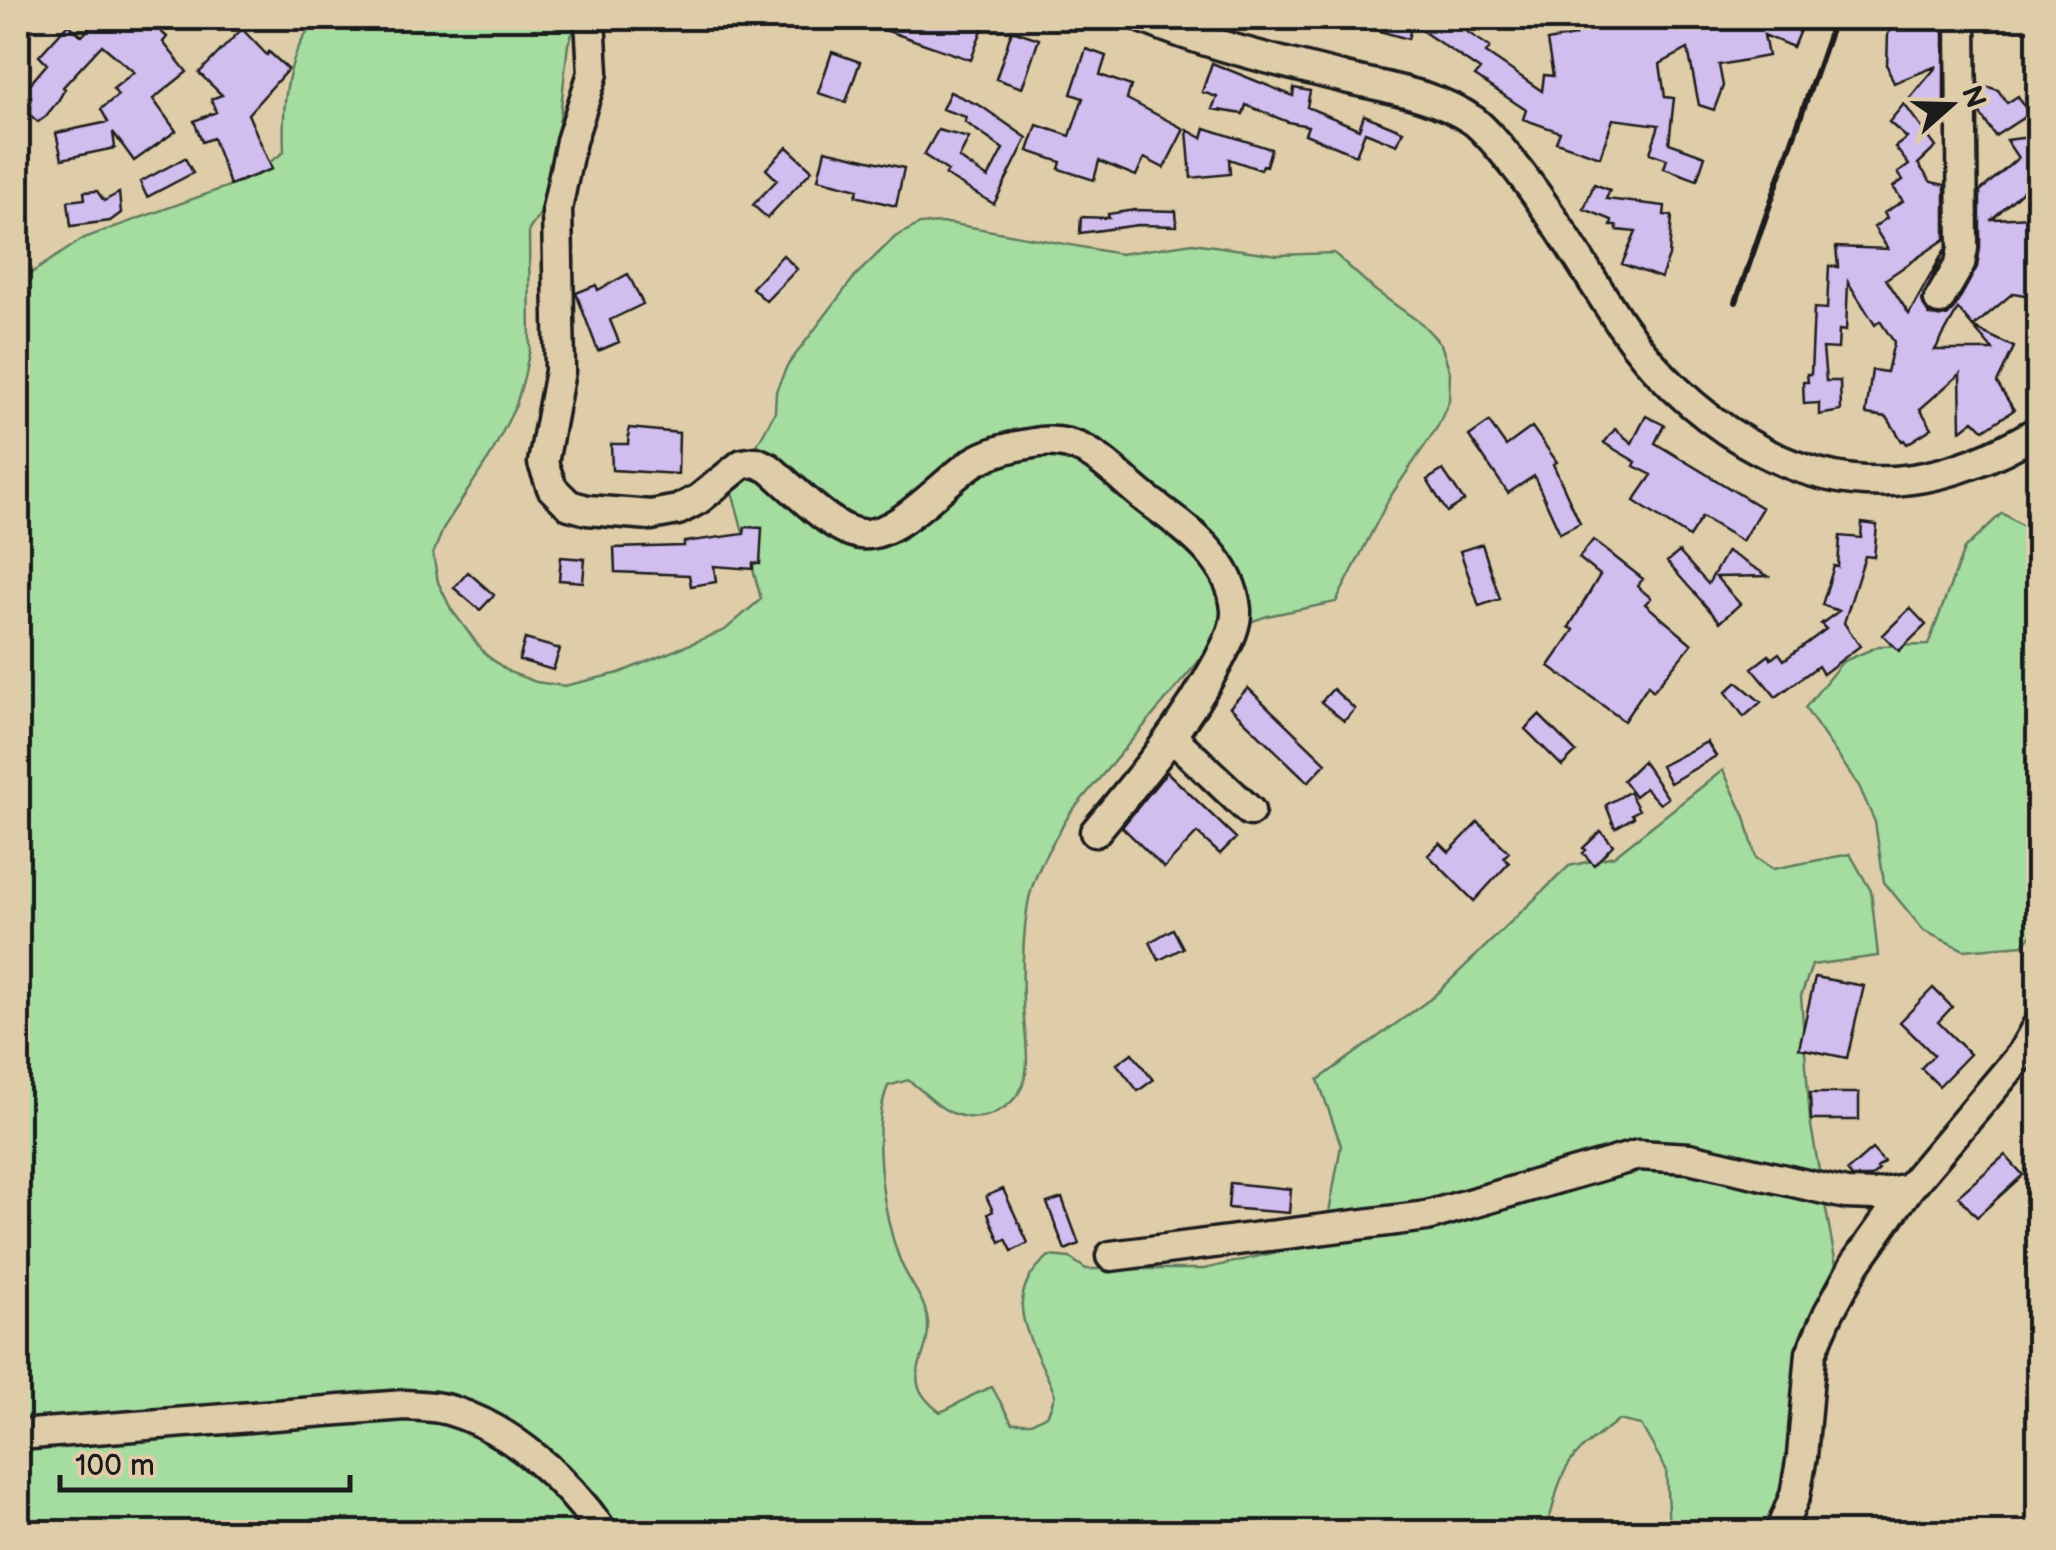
<svg xmlns="http://www.w3.org/2000/svg" width="2056" height="1550" viewBox="0 0 2056 1550" font-family="'Balsamiq Sans',sans-serif">
<style>
.green{fill:#a5dca0;stroke:#607c5e;stroke-width:2.5}
.building{fill:#d1bdee;stroke:#1c1c1c;stroke-width:2.5}
.lines{fill:none;stroke-linecap:round;stroke-linejoin:round}
.minor-casing{stroke:#1c1c1c;stroke-width:35}
.minor{stroke:#dfcdaa;stroke-width:28}
.rail{stroke:#1c1c1c;stroke-width:6}
</style>
<rect width="100%" height="100%" fill="#dfcdaa"/>
<filter id="ink" filterUnits="userSpaceOnUse"><feTurbulence type="fractalNoise" baseFrequency=".01" numOctaves="2"/><feDisplacementMap in="SourceGraphic" scale="20" xChannelSelector="R" yChannelSelector="G"/><feConvolveMatrix kernelMatrix="1 2 1 2 8 2 1 2 1" color-interpolation-filters="sRGB"/></filter>
<g filter="url(#ink)">
<path class="green" d="M 320,18 L 579,18 L 568,44 L 551,198 L 529,230 L 530,349 L 524,377 L 516,405 L 491,455 L 444,527 L 433,554 L 438,582 L 451,609 L 485,654 L 509,672 L 536,682 L 564,686 L 619,673 L 725,630 L 761,599 L 732,491 L 775,412 L 776,391 L 787,366 L 855,276 L 895,237 L 920,224 L 948,223 L 1120,254 L 1193,243 L 1277,255 L 1334,253 L 1376,291 L 1422,324 L 1441,344 L 1450,372 L 1449,401 L 1438,426 L 1390,497 L 1336,602 L 1267,616 L 1236,627 L 1210,648 L 1071,812 C 1053,841 1031,876 1027,910 C 1023,939 1022,972 1023,1002 C 1023,1040 1041,1085 1002,1109 C 989,1117 973,1120 958,1115 C 939,1110 924,1091 908,1080 L 888,1086 C 870,1130 883,1223 903,1267 C 911,1284 927,1303 928,1323 C 930,1363 896,1378 940,1412 C 959,1405 972,1393 992,1387 L 1012,1423 L 1031,1423 L 1048,1414 L 1055,1395 C 1035,1343 995,1299 1049,1256 L 1070,1258 L 1086,1269 L 1204,1269 L 1324,1241 L 1341,1145 L 1318,1080 L 1433,997 L 1569,866 L 1614,856 L 1723,770 L 1745,817 L 1756,858 L 1773,869 L 1850,854 L 1871,891 L 1878,956 L 1812,965 L 1801,996 L 1810,1120 L 1837,1271 L 1795,1457 L 1766,1532 L 1669,1532 L 1666,1469 L 1641,1425 L 1618,1420 C 1603,1433 1580,1447 1569,1464 C 1555,1485 1555,1510 1544,1532 L 18,1532 L 18,282 L 84,238 L 243,181 L 284,152 C 282,108 286,48 320,18 Z
M 2002,513 L 2038,535 L 2038,927 L 2023,945 L 1964,950 L 1924,931 L 1884,882 L 1875,822 L 1859,786 L 1805,708 L 1842,662 L 1879,646 L 1928,645 L 1964,549 Z"/>
<path class="building" d="M 99,18 L 170,18 L 158,29 L 167,37 L 163,42 L 187,72 L 153,99 L 176,131 L 134,161 L 113,132 L 115,148 L 62,159 L 56,133 L 108,122 L 101,109 L 118,95 L 113,89 L 134,72 L 102,45 L 63,87 L 65,89 L 58,101 L 45,117 L 38,122 L 22,108 L 31,97 L 24,91 L 47,64 L 39,56 L 68,24 L 82,36 Z
M 850,18 L 965,18 L 984,24 L 971,60 Z
M 1347,18 L 1446,18 L 1490,47 L 1486,53 L 1542,91 L 1544,75 L 1553,76 L 1547,41 L 1575,36 L 1572,18 L 1721,18 L 1722,27 L 1764,18 L 1805,18 L 1793,47 L 1764,35 L 1768,56 L 1719,65 L 1723,86 L 1714,110 L 1699,105 L 1688,49 L 1660,64 L 1665,97 L 1674,98 L 1669,143 L 1705,156 L 1697,180 L 1664,168 L 1667,159 L 1650,153 L 1659,125 L 1613,119 L 1600,157 L 1556,142 L 1560,132 L 1523,119 L 1526,110 L 1475,76 L 1480,70 L 1412,24 L 1408,39 L 1347,22 Z
M 1898,18 L 1937,18 L 1944,28 L 1944,105 L 1907,102 L 1937,66 L 1894,83 L 1887,66 L 1888,34 Z
M 242,29 L 267,55 L 269,52 L 288,69 L 248,114 L 272,169 L 230,185 L 213,138 L 202,142 L 194,121 L 216,112 L 211,99 L 222,95 L 199,73 Z
M 1012,30 L 1039,39 L 1022,88 L 996,79 Z
M 1086,49 L 1106,56 L 1100,75 L 1131,86 L 1127,99 L 1184,129 L 1164,168 L 1144,158 L 1136,176 L 1099,161 L 1094,180 L 1059,169 L 1061,162 L 1028,151 L 1037,125 L 1070,136 L 1083,98 L 1071,94 Z
M 832,52 L 860,62 L 846,102 L 818,93 Z
M 1212,63 L 1293,96 L 1294,88 L 1310,91 L 1307,107 L 1359,129 L 1364,115 L 1403,131 L 1397,145 L 1365,132 L 1356,155 L 1305,134 L 1308,126 L 1288,122 L 1246,105 L 1243,114 L 1212,109 L 1217,97 L 1202,92 Z
M 1979,84 L 1998,90 L 2007,103 L 2018,96 L 2029,114 L 1995,136 L 1979,112 Z
M 950,92 L 981,106 L 1027,138 L 994,204 L 945,175 L 948,171 L 924,155 L 938,130 L 969,138 L 959,158 L 988,178 L 1003,149 L 965,122 L 966,117 L 942,109 Z
M 1904,104 L 1936,147 L 1918,164 L 1931,182 L 1945,185 L 1945,239 L 1886,279 L 1909,314 L 1945,249 L 1922,301 L 1929,315 L 1938,317 L 1947,316 L 1954,309 L 1977,267 L 1980,248 L 1980,191 L 2018,158 L 2006,140 L 2038,136 L 2038,177 L 1992,219 L 2032,217 L 2038,250 L 2038,297 L 2013,293 L 1973,327 L 1958,309 L 1935,350 L 1993,350 L 1974,328 L 2014,347 L 1997,383 L 2014,410 L 1984,430 L 1974,420 L 1961,430 L 1960,374 L 1920,409 L 1932,428 L 1907,444 L 1904,440 L 1902,441 L 1887,417 L 1866,414 L 1872,370 L 1887,372 L 1894,342 L 1880,321 L 1875,325 L 1848,282 L 1846,331 L 1839,330 L 1838,349 L 1823,348 L 1826,381 L 1840,381 L 1841,411 L 1819,415 L 1819,403 L 1804,404 L 1803,382 L 1808,382 L 1807,374 L 1811,374 L 1814,308 L 1827,309 L 1829,266 L 1838,267 L 1836,247 L 1888,249 L 1874,227 L 1887,218 L 1884,213 L 1903,201 L 1893,187 L 1903,180 L 1898,173 L 1909,165 L 1895,147 L 1907,138 L 1889,122 Z
M 1205,128 L 1271,149 L 1266,166 L 1263,165 L 1261,170 L 1229,159 L 1230,174 L 1191,178 L 1187,130 L 1202,138 Z
M 787,147 L 812,170 L 767,218 L 753,205 L 777,180 L 766,169 Z
M 825,150 L 904,168 L 896,206 L 856,196 L 858,189 L 818,179 Z
M 185,158 L 193,173 L 147,197 L 140,182 Z
M 1594,184 L 1610,190 L 1606,199 L 1665,206 L 1664,215 L 1672,216 L 1669,256 L 1661,278 L 1622,264 L 1636,232 L 1617,230 L 1617,226 L 1611,226 L 1612,220 L 1584,209 Z
M 97,191 L 104,201 L 119,193 L 121,213 L 110,221 L 71,226 L 68,201 L 85,199 L 84,192 Z
M 1135,210 L 1176,211 L 1177,226 L 1138,225 L 1080,233 L 1081,217 L 1109,218 L 1108,214 Z
M 783,255 L 797,269 L 766,301 L 752,288 Z
M 628,274 L 643,304 L 610,320 L 619,342 L 598,351 L 576,293 L 596,285 L 598,290 Z
M 1646,416 L 1664,425 L 1655,443 L 1762,508 L 1742,541 L 1702,517 L 1689,537 L 1634,501 L 1652,475 L 1634,466 L 1636,462 L 1604,443 L 1615,429 L 1632,443 Z
M 1489,422 L 1506,446 L 1532,427 L 1557,462 L 1553,464 L 1580,523 L 1560,533 L 1534,476 L 1508,493 L 1469,436 Z
M 629,428 L 679,433 L 678,474 L 612,470 L 611,444 L 628,444 Z
M 1443,470 L 1464,501 L 1447,512 L 1427,480 Z
M 1862,523 L 1877,525 L 1874,557 L 1865,556 L 1844,623 L 1860,646 L 1823,674 L 1818,666 L 1776,697 L 1752,668 L 1769,655 L 1771,659 L 1779,653 L 1784,660 L 1826,629 L 1821,624 L 1839,611 L 1822,605 L 1834,566 L 1838,567 L 1840,536 L 1861,538 Z
M 745,527 L 762,528 L 760,564 L 753,563 L 753,569 L 714,566 L 716,582 L 691,586 L 689,575 L 615,572 L 614,548 L 684,546 L 684,542 L 744,534 Z
M 1593,540 L 1643,579 L 1637,586 L 1651,598 L 1645,604 L 1692,644 L 1653,691 L 1648,685 L 1624,721 L 1549,666 L 1574,630 L 1569,627 L 1600,575 L 1579,558 Z
M 1482,544 L 1500,599 L 1479,606 L 1460,551 Z
M 1727,551 L 1768,576 L 1716,577 L 1740,604 L 1720,622 L 1667,562 L 1679,552 L 1708,584 Z
M 561,557 L 585,559 L 583,582 L 559,580 Z
M 468,572 L 494,595 L 480,610 L 454,588 Z
M 1910,608 L 1926,625 L 1899,651 L 1883,635 Z
M 525,639 L 560,649 L 553,670 L 519,660 Z
M 1737,682 L 1761,702 L 1744,717 L 1726,692 Z
M 1248,688 L 1326,763 L 1308,782 L 1230,707 Z
M 1333,689 L 1355,709 L 1344,721 L 1321,702 Z
M 1539,715 L 1576,752 L 1562,766 L 1525,729 Z
M 1707,742 L 1716,756 L 1670,783 L 1661,766 Z
M 1643,761 L 1668,798 L 1660,804 L 1645,788 L 1635,796 L 1623,780 Z
M 1167,772 L 1236,838 L 1220,854 L 1197,833 L 1164,868 L 1122,827 Z
M 1629,792 L 1639,810 L 1632,814 L 1634,817 L 1615,828 L 1606,805 Z
M 1478,822 L 1509,852 L 1504,857 L 1509,863 L 1474,901 L 1428,855 L 1440,843 L 1449,852 Z
M 1601,831 L 1613,845 L 1594,865 L 1583,853 L 1586,850 L 1583,848 Z
M 1173,929 L 1183,948 L 1159,960 L 1150,942 Z
M 1815,977 L 1864,986 L 1847,1058 L 1799,1048 Z
M 1933,988 L 1952,1007 L 1938,1022 L 1970,1054 L 1939,1086 L 1921,1068 L 1934,1055 L 1900,1022 Z
M 1132,1053 L 1153,1080 L 1138,1091 L 1117,1064 Z
M 1810,1093 L 1859,1093 L 1859,1120 L 1811,1120 Z
M 1872,1149 L 1884,1162 L 1877,1168 L 1879,1170 L 1871,1177 L 1852,1177 L 1847,1171 Z
M 2005,1155 L 2023,1175 L 1977,1217 L 1958,1196 Z
M 1230,1183 L 1291,1189 L 1289,1213 L 1228,1208 Z
M 1003,1189 L 1028,1243 L 1012,1251 L 1006,1239 L 1000,1242 L 988,1214 L 993,1211 L 986,1196 Z
M 1062,1198 L 1079,1244 L 1065,1250 L 1047,1203 Z"/>
<g class="lines">
<g class="minor-casing">
<path id="minor" d="M 590,18 L 593,73 L 571,141 L 557,209 L 560,371 L 543,463 L 552,488 L 569,505 L 587,510 L 651,515 L 678,510 L 699,499 L 742,464 L 756,462 L 769,468 C 792,487 832,531 861,534 C 898,538 944,480 974,462 C 992,451 1019,445 1040,442 C 1090,437 1113,474 1149,501 C 1186,528 1232,560 1236,610 C 1237,627 1226,646 1219,660 C 1185,724 1141,777 1095,832
M 1143,18 C 1207,45 1278,61 1345,78 C 1388,88 1437,95 1474,121 C 1485,130 1496,143 1505,154 C 1549,206 1582,266 1620,323 C 1683,416 1794,496 1912,479 C 1957,473 2000,454 2038,431
M 1939,300 L 1960,264 L 1963,248 L 1961,18
M 1173,738 L 1250,811
M 1111,1256 L 1427,1216 L 1638,1155 L 1689,1158 L 1846,1194 L 1875,1195 L 1909,1188
M 18,1435 L 405,1405 C 421,1406 438,1406 452,1411 C 514,1430 567,1481 603,1532
M 1780,1532 L 1795,1495 L 1802,1456 L 1811,1353 L 1828,1314 L 1855,1264 L 1909,1188 L 2021,1055 L 2038,1025"/>
</g>
<use href="#minor" class="minor"/>
<path class="rail" d="M 1736,302 L 1835,18"/>
</g>
</g>
<rect width="2056" height="1550" fill="none" stroke="#dfcdaa" stroke-width="60"/>
<rect x="30" y="30" width="1996" height="1490" fill="none" stroke="#1c1c1c" stroke-width="4" filter="url(#ink)"/>
<g transform="translate(1951 105) rotate(70)" stroke="#dfcdaa" stroke-width="8" paint-order="stroke">
<path d="M0-8L18 38L0 25L-18 38Z" fill="#1c1c1c"/>
<text y="-15" font-size="28" font-weight="bold" text-anchor="middle" fill="#1c1c1c">N</text>
</g>
<path d="M60 1475v15h290v-15" fill="none" stroke="#1c1c1c" stroke-width="5"/>
<text x="75" y="1475" font-size="30" fill="#1c1c1c" stroke="#dfcdaa" stroke-width="8" paint-order="stroke">100 m</text>
</svg>
